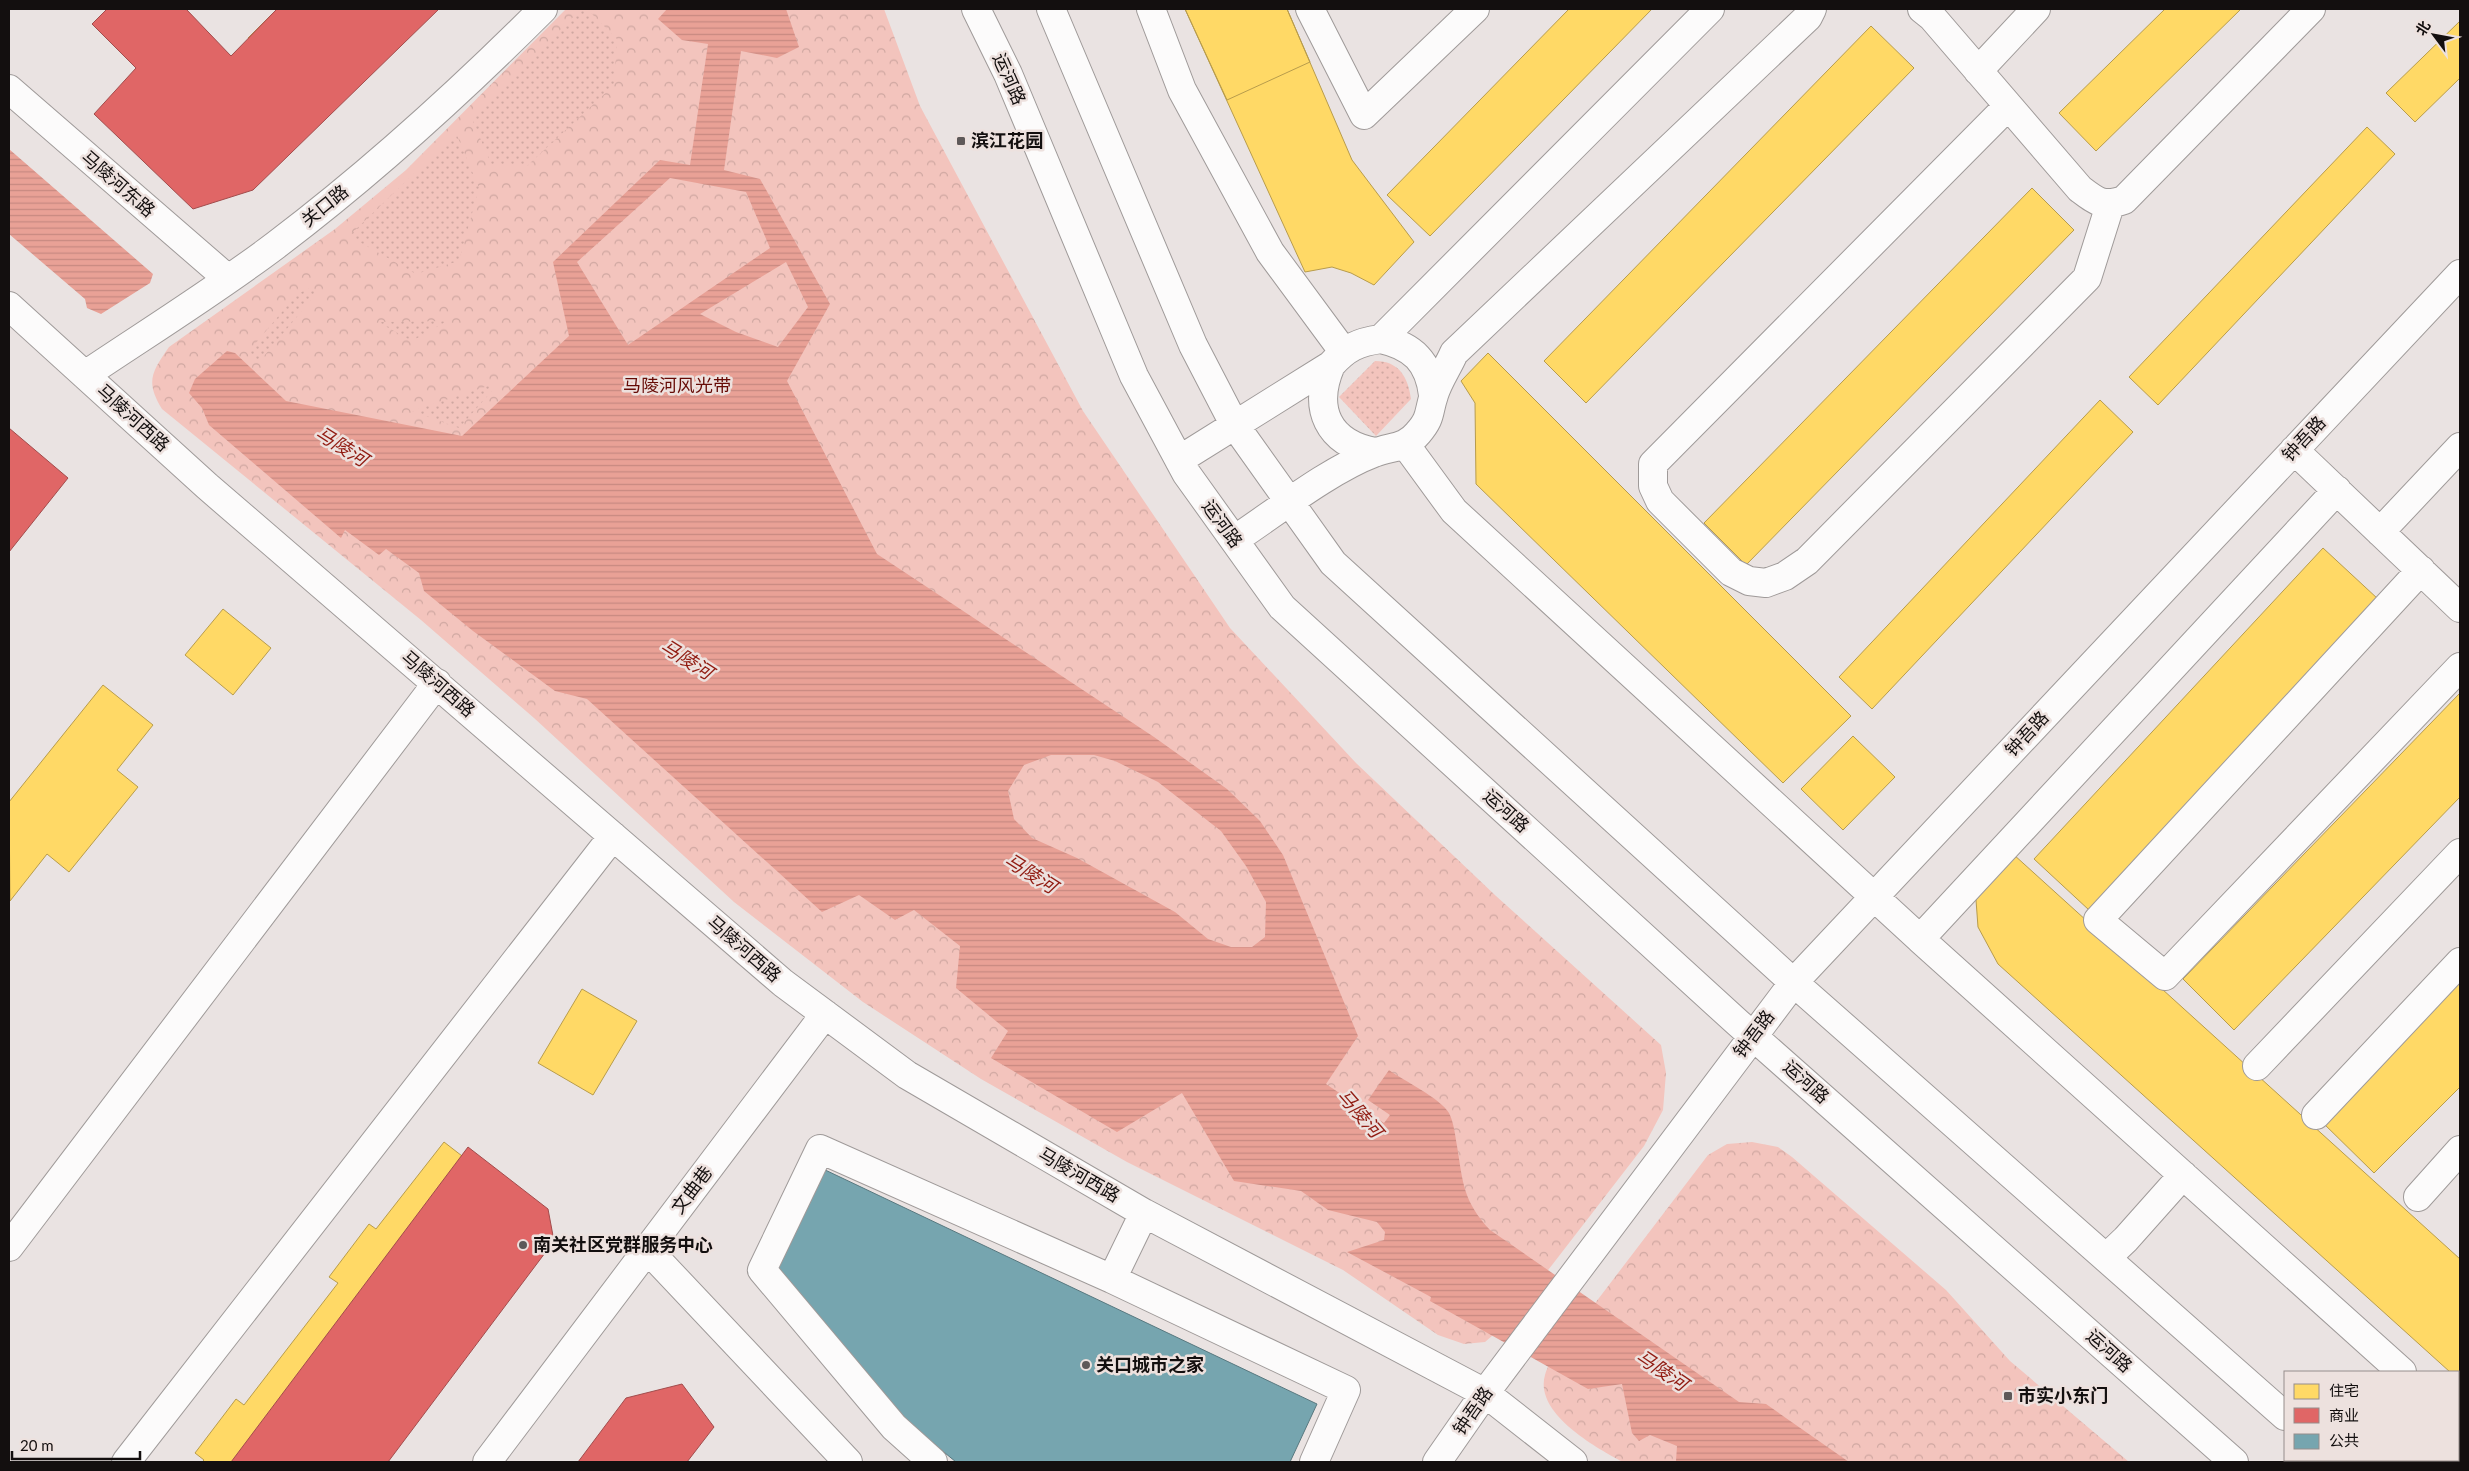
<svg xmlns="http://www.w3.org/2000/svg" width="2469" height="1471" viewBox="0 0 2469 1471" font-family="Lato,'Noto Sans SC',sans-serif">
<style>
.forest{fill:url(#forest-crowns)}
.garden{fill:url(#garden-dots)}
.water{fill:url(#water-rules);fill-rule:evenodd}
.homes{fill:#ffd966;stroke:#b89c4c}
.shops{fill:#e06666;stroke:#a24c4c}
.public{fill:#76a5af;stroke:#58787f}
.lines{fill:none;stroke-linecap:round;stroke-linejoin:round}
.minor-casing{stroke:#9f9a99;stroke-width:30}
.minor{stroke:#fcfbfb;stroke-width:28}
.poi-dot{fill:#5e5959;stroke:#ede1de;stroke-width:2}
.labels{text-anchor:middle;stroke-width:5;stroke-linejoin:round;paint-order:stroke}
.street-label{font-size:18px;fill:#130f0f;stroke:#ede1de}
.poi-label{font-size:18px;font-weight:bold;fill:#130f0f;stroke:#ede1de;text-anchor:start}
.park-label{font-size:18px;fill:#660b05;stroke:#ede1de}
.water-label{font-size:19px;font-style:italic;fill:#911b11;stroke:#ede1de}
</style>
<defs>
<pattern id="forest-crowns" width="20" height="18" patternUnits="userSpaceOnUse" patternTransform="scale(1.25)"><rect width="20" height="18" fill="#f3c4bd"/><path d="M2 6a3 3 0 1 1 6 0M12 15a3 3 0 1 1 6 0" fill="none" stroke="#cfa7a1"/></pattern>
<pattern id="garden-dots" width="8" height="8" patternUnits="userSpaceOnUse" patternTransform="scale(1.25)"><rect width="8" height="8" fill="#f3c4bd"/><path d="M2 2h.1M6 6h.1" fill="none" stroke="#cfa7a1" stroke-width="1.8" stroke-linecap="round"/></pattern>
<pattern id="water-rules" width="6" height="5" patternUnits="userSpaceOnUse" patternTransform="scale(1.25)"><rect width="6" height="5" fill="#e9a196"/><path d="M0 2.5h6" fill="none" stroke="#c78980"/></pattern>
</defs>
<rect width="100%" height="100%" fill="#eae3e2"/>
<path class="forest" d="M 566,9 L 884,9 L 920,106 L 1083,411 L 1230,628 L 1356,763 L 1496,896 L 1661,1045 L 1666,1073 L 1663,1110 L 1644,1146 L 1508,1322 L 1485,1342 L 1464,1344 L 1438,1335 L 1343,1270 L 1127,1162 L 981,1079 L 863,1002 L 734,902 L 534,718 L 421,620 L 162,409 C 145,381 152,372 169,347 L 335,229 L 406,170 Z
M 1752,1142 L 1778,1147 L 1792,1157 L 1946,1290 L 2010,1361 L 2129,1462 L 1623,1462 C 1595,1447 1534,1413 1545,1375 C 1546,1370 1549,1365 1551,1361 L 1708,1155 L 1727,1144 Z"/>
<path class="garden" d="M 581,9 L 587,9 L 617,39 L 614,85 L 527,166 L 492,166 L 472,119 Z
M 456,133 L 479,188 L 459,261 L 416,274 L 349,236 Z
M 310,288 L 317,290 L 311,300 L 259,362 L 250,358 L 250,350 L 297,294 Z
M 447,321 L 412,341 L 378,322 Z
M 1375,361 C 1399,361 1408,377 1411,399 L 1376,436 L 1339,397 Z
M 500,382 L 459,428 L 412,411 Z"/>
<path class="water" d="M 667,9 L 786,9 L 799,47 L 777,58 L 741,51 L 724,170 L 760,179 L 830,304 L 787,381 L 877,554 L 1154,737 L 1227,789 L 1260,821 L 1283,855 L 1358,1036 L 1326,1084 L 1384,1123 L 1390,1115 L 1368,1100 L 1389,1070 C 1404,1081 1440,1098 1449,1113 C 1454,1123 1455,1135 1457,1146 C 1463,1183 1463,1201 1490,1230 L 1739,1402 L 1766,1404 L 1849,1462 L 1676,1461 L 1677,1446 L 1650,1435 L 1639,1441 L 1632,1433 L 1622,1384 L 1588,1389 L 1430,1301 L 1431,1297 L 1347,1252 L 1384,1240 L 1385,1232 L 1377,1222 L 1328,1210 L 1301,1191 L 1234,1181 L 1182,1093 L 1117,1132 L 991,1058 L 1008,1031 L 956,988 L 960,946 L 914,910 L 895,920 L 859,895 L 822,912 L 587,699 L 555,691 L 473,631 L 424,591 L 419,573 L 386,549 L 379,555 L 345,530 L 341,538 L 209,425 L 202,408 L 189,393 L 195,379 L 227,351 L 235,353 L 286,401 L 462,436 L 569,336 L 553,262 L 660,160 L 690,165 L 708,44 L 682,40 L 658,19 ZM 670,178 L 746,192 L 770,248 L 628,345 L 577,262 ZM 786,262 L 808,307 L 778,347 L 736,332 L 700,314 ZM 1051,755 L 1094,755 L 1115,761 L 1158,782 L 1221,831 L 1246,866 L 1266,902 L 1265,937 L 1252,947 L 1231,947 L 1208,939 L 1175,912 L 1077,858 L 1032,838 L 1014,819 L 1008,791 L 1024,765 Z
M 9,149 L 153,274 L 150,283 L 101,314 L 87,308 L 85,299 L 9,234 Z"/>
<path class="homes" d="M 277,9 L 408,9 L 314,103 L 248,38 Z
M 1185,9 L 1287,9 L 1352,160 L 1414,242 L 1374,285 L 1351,273 L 1332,267 L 1305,272 Z
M 1185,9 L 1287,9 L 1310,62 L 1227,100 Z
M 1569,9 L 1652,9 L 1430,236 L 1387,195 Z
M 2165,9 L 2241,9 L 2096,151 L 2059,113 Z
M 2460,21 L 2460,78 L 2415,122 L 2386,93 Z
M 1871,26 L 1914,68 L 1586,403 L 1544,361 Z
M 2367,127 L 2395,154 L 2158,405 L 2129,377 Z
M 2032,188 L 2074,230 L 1746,565 L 1704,523 Z
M 1488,353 L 1851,716 L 1783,783 L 1476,484 L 1475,403 L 1461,381 Z
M 2100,400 L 2133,432 L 1872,709 L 1839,677 Z
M 2323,548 L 2378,599 L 2089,910 L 2034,859 Z
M 223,609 L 271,648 L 233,695 L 185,655 Z
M 103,685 L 153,725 L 117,770 L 138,787 L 69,872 L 47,854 L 10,901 L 9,802 Z
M 2460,693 L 2460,797 L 2234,1030 L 2183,979 Z
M 1853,736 L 1895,777 L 1843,830 L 1801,789 Z
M 2013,854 L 2460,1259 L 2460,1382 L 2458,1379 L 2458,1372 L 2450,1372 L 1998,964 L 1978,927 L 1976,900 Z
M 2460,976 L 2460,1087 L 2374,1173 L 2319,1119 Z
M 582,989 L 637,1021 L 593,1095 L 538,1063 Z
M 444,1142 L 502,1187 L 460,1242 L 472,1251 L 401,1345 L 390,1337 L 326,1420 L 339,1429 L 314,1462 L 202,1462 L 204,1460 L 195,1453 L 236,1399 L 244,1405 L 338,1283 L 329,1277 L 369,1224 L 376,1229 Z"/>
<path class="shops" d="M 107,9 L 186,9 L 231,56 L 277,9 L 439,9 L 253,190 L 193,209 L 94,114 L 136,68 L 92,24 Z
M 9,428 L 68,478 L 9,552 Z
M 468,1147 L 548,1209 L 554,1241 L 388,1462 L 231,1462 Z
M 682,1384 L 714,1427 L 687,1462 L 578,1462 L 626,1398 Z"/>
<path class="public" d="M 821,1168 L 1317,1404 L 1290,1462 L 956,1462 L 900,1416 L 774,1273 Z"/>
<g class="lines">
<g class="minor-casing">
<path id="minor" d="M 976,9 L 1008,74 L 1134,376 L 1186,473 L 1282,607 L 1738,1023 L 2234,1462
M 1051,9 L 1193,345 L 1234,424 L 1333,563 L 1783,973 L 2285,1416
M 1151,9 L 1182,90 L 1270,252 L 1343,351
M 1310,9 L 1364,115 L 1475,9
M 1922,9 L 1932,17 L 2080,189 C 2097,202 2103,207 2124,200 L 2311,9
M 1978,71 L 2036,9
M 9,89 L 228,279
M 2008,106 L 1653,464 L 1653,486 L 1660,501 L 1731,572 L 1749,581 L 1766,583 L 1785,576 L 1807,561 L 2087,278 L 2110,205
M 9,306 L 207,486 L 783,983 L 907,1075 L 1144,1213 L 1485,1393 L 1573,1462
M 1381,339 C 1413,346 1429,362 1433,395
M 1331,365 C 1312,409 1328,443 1375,452
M 85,375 C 149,332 215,291 276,245 C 371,173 459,93 543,9
M 1405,444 L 1454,511 L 1920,939
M 2294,450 L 2460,608
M 1179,460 L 1331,365 C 1346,348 1358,342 1381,339 L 1710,9
M 2337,490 L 1920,939 L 2402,1372
M 2380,532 L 2460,447
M 1234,540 C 1275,513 1329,470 1374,453 C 1391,446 1405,449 1418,433 C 1432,417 1428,412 1434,395 C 1438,381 1448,367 1454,353 L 1808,17 L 1812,9
M 2421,570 L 2098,920 L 2165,976 L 2460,667
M 2257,1066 L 2460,853
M 2316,1115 L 2460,962
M 2418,1197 L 2460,1150
M 9,1247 L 437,683
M 648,1250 L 848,1462
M 2106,1258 L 2126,1239 L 2183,1175
M 1112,1279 L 1144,1213
M 2458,1422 L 2460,1425
M 2334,1460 L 2337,1462
M 126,1462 L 613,836
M 487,1462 L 825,1014
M 933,1462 L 894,1427 L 762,1270 L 820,1149 L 1112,1279 L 1346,1390 L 1314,1462
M 1437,1462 L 1485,1393 L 1794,982 L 2460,274"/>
</g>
<use href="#minor" class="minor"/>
</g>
<g class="poi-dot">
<rect x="956" y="136" width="10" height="10" rx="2.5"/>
<circle cx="523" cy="1245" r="5"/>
<circle cx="1086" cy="1365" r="5"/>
<rect x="2003" y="1391" width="10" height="10" rx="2.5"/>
</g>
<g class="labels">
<g class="street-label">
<text transform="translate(1009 79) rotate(66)" y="6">运河路</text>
<text transform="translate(118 184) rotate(41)" y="6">马陵河东路</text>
<text transform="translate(325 206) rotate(-39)" y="6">关口路</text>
<text transform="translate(133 418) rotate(42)" y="6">马陵河西路</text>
<text transform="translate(2304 439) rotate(-47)" y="6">钟吾路</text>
<text transform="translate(1222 524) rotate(54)" y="6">运河路</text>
<text transform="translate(438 684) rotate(41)" y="6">马陵河西路</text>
<text transform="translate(2027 734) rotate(-47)" y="6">钟吾路</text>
<text transform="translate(1506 811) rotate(42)" y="6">运河路</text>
<text transform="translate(744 949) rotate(41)" y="6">马陵河西路</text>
<text transform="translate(1754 1034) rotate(-53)" y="6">钟吾路</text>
<text transform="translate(1806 1082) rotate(42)" y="6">运河路</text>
<text transform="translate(1079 1175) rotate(30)" y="6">马陵河西路</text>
<text transform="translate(692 1190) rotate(-53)" y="6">文曲巷</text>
<text transform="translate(2109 1351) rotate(42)" y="6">运河路</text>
<text transform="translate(1473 1411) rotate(-55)" y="6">钟吾路</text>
</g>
<g class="poi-label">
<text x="971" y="147">滨江花园</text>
<text x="533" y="1251">南关社区党群服务中心</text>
<text x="1096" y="1371">关口城市之家</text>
<text x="2018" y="1402">市实小东门</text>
</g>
<g class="park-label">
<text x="677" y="392">马陵河风光带</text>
</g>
<g class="water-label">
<text transform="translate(342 446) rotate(32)" y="7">马陵河</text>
<text transform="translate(687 659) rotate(32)" y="7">马陵河</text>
<text transform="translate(1031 873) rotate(32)" y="7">马陵河</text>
<text transform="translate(1360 1113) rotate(49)" y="7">马陵河</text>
<text transform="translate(1662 1370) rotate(34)" y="7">马陵河</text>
</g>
</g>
<rect width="2469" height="1471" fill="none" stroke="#130f0f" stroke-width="20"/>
<rect x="2284" y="1371" width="175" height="90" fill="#ede1de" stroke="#968d8b"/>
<rect x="2294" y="1384" width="25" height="15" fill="#ffd966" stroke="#968d8b"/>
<text x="2329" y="1396" font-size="15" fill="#130f0f">住宅</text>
<rect x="2294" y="1408" width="25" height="15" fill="#e06666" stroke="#968d8b"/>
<text x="2329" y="1421" font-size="15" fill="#130f0f">商业</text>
<rect x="2294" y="1434" width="25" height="15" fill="#76a5af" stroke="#968d8b"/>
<text x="2329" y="1446" font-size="15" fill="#130f0f">公共</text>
<g transform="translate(2434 35) rotate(302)" stroke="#ede1de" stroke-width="4" paint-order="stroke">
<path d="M0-4L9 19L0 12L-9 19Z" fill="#130f0f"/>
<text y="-8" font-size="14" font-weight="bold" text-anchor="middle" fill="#130f0f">北</text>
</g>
<path d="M12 1451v8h128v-8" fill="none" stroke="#130f0f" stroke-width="2.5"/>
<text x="20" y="1451" font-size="15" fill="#130f0f" stroke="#ede1de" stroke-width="4" paint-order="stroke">20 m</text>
</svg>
